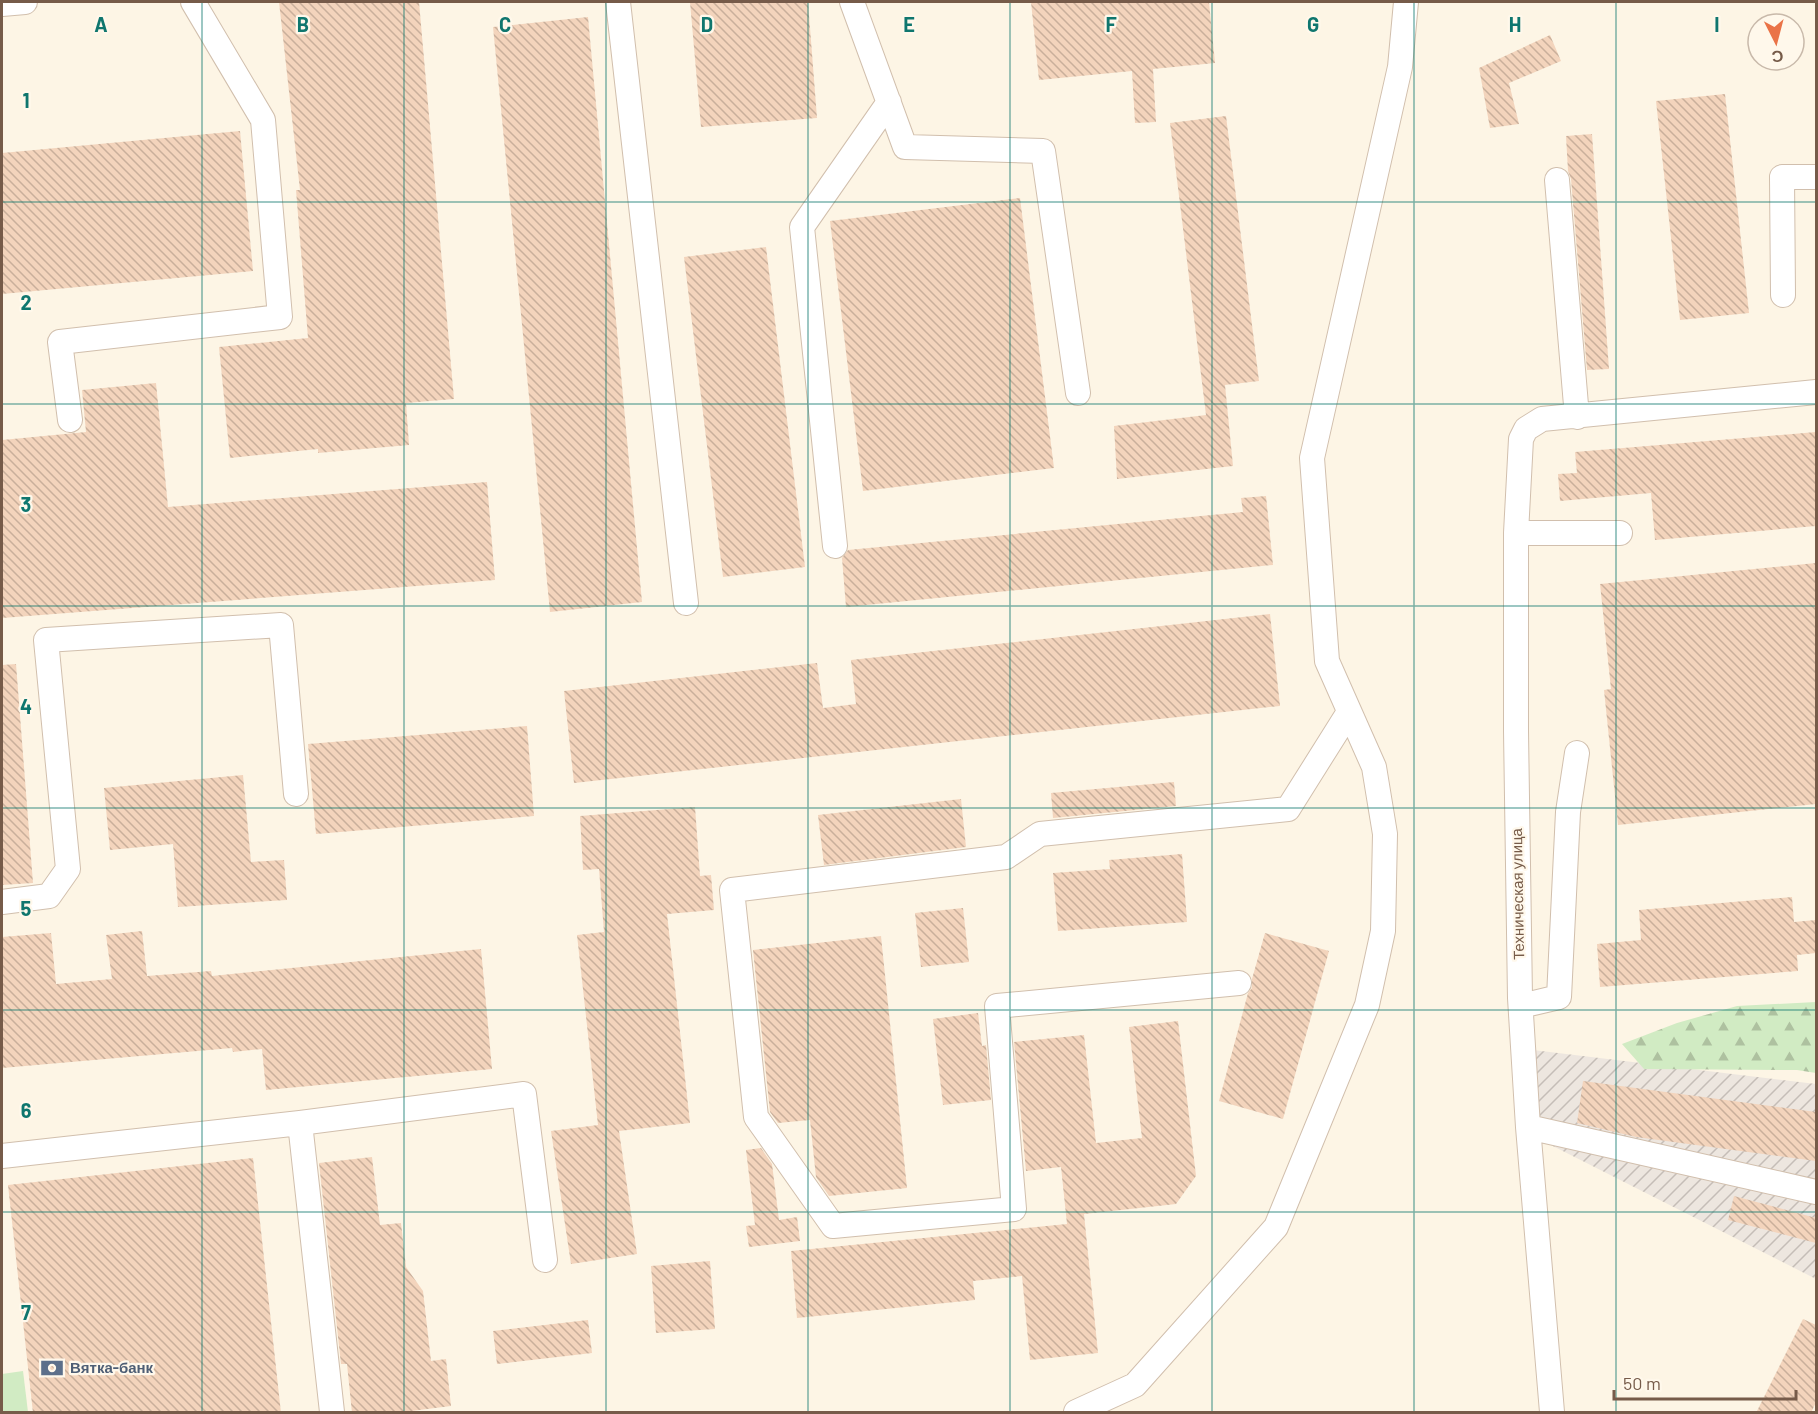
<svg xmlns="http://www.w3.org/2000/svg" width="1818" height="1414" viewBox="0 0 1818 1414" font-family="Barlow,sans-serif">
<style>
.industrial{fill:url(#industrial-furrows)}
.green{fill:#d1ebc3}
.forest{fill:url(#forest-firs)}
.building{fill:url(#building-back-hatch)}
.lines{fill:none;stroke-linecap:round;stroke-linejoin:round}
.minor-casing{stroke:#d1bfad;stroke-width:26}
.minor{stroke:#fff;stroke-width:24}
.grid{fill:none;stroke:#0f766e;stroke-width:1.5;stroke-opacity:0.55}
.labels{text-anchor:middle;stroke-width:4.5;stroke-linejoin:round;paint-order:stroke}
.street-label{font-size:15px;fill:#765b49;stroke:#fff8eb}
.service-label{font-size:15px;font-weight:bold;fill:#4e5e75;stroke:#fff8eb;text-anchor:start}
.grid-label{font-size:20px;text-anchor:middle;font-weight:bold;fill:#0f766e;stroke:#fff8eb;stroke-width:4.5;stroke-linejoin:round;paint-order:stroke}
</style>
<defs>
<pattern id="industrial-furrows" width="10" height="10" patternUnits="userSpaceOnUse" patternTransform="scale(1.5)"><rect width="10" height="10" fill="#ede6df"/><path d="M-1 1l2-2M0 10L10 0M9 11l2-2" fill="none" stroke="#c5bdb7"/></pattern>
<pattern id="forest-firs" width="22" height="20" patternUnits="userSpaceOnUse" patternTransform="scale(1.5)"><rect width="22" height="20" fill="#d1ebc3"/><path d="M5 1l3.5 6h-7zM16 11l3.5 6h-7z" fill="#aec1a0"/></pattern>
<pattern id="building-back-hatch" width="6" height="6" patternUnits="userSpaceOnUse" patternTransform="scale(1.5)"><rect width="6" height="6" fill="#f3d4bc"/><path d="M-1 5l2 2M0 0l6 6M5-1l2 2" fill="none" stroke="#c9af9b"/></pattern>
</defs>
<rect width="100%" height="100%" fill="#fdf5e5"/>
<path class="industrial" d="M 1533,1050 L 1816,1084 L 1816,1279 L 1533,1136 Z"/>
<path class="green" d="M 23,1371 L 28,1412 L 3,1412 L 2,1374 Z"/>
<path class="forest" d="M 1816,1002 L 1816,1073 L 1797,1070 L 1644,1069 L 1622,1044 L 1677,1023 L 1737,1006 Z"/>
<path class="building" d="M 279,2 L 419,2 L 454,399 L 406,403 L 409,445 L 318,453 L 318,449 L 230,458 L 219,347 L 308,338 L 296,190 L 300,190 Z
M 690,2 L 808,2 L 817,118 L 701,127 Z
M 1031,2 L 1209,2 L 1215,63 L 1153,69 L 1156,122 L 1135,123 L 1132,71 L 1039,80 Z
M 588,17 L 642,602 L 550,612 L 493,27 Z
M 1550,35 L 1561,61 L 1509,83 L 1519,124 L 1490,128 L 1479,68 Z
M 1725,94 L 1749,313 L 1680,320 L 1656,101 Z
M 1226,116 L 1259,381 L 1225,385 L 1233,466 L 1117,479 L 1114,426 L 1206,415 L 1170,123 Z
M 240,131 L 253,271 L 2,294 L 2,153 Z
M 1592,134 L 1609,369 L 1587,370 L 1571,179 L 1568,171 L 1566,136 Z
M 1020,198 L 1054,468 L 863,491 L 830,221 Z
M 766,247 L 805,567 L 723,577 L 684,257 Z
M 156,383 L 168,507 L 487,482 L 495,580 L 2,618 L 2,440 L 86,432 L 82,390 Z
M 1816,432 L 1816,526 L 1655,540 L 1651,493 L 1560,501 L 1558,474 L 1577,473 L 1575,452 Z
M 1266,496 L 1273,565 L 846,607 L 842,558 L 848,550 L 1243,512 L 1241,498 Z
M 1816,563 L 1816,804 L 1618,825 L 1604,690 L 1611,689 L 1600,584 Z
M 1270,614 L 1280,706 L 574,783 L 564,691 L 817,663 L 823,708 L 856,704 L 851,660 Z
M 16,664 L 33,883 L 2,885 L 2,665 Z
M 527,726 L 534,816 L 316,834 L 308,744 Z
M 243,775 L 251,862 L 284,860 L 287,900 L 178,907 L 173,844 L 110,850 L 104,788 Z
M 1174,782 L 1176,806 L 1053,818 L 1051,793 Z
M 961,799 L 966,847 L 824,865 L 818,815 Z
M 695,807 L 700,876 L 711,875 L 714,910 L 667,914 L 690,1123 L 619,1131 L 637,1254 L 571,1264 L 551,1131 L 598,1125 L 577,935 L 604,932 L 599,869 L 583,870 L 580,816 Z
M 1182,854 L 1187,922 L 1058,931 L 1053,873 L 1110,869 L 1109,860 Z
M 1792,897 L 1794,922 L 1816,920 L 1816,953 L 1797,955 L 1798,971 L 1600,987 L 1597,944 L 1641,940 L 1639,910 Z
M 963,908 L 969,962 L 921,967 L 915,913 Z
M 142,931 L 147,976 L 211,971 L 212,976 L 481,949 L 492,1069 L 266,1090 L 262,1049 L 233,1052 L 232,1048 L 2,1068 L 2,937 L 51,933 L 56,984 L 112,979 L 106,935 Z
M 1265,933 L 1329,951 L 1283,1119 L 1219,1101 L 1248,993 L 1252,988 L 1252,979 Z
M 881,936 L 907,1188 L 829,1196 L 816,1177 L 810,1120 L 778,1123 L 770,1112 L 753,950 Z
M 978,1013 L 982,1046 L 986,1045 L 991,1100 L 943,1105 L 933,1019 Z
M 1178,1021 L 1196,1176 L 1176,1204 L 1084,1214 L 1098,1353 L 1030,1360 L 1022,1276 L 973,1281 L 975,1300 L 797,1318 L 791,1251 L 1067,1224 L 1061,1167 L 1026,1171 L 1014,1042 L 1084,1035 L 1096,1143 L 1142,1138 L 1129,1027 Z
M 1583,1081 L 1816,1112 L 1816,1161 L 1636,1137 L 1577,1123 Z
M 761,1148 L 772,1164 L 779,1220 L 797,1217 L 800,1241 L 749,1247 L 746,1226 L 755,1225 L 746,1150 Z
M 372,1157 L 380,1225 L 401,1223 L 406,1267 L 423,1291 L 431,1361 L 446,1359 L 451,1406 L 395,1413 L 352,1413 L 347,1364 L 341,1364 L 319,1163 Z
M 253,1158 L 281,1413 L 33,1413 L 8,1185 Z
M 1734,1196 L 1816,1218 L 1816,1243 L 1728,1220 Z
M 710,1261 L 715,1329 L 656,1333 L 651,1266 Z
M 1803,1319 L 1816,1325 L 1816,1402 L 1811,1413 L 1756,1413 Z
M 588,1320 L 592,1353 L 497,1364 L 493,1331 Z"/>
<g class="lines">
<g class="minor-casing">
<path id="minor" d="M 618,2 L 686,603
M 852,2 L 905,147 L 1043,151 L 1078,393
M 2,4 L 25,2
M 1557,180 L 1577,417
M 1783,295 L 1782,177 L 1816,177
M 70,420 L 60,342 L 280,317 L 263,120 L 193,2
M 1516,533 L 1620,533
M 835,546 L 802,227 L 889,102
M 2,902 L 49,896 L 68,869 L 46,640 L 281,625 L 296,794
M 1239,983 L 997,1006 L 1014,1209 L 833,1226 L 756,1117 L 732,890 L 1006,857 L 1040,834 L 1288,809 L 1349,712
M 1521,1006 L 1559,997 L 1568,812 L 1577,753
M 300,1123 L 332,1412
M 1528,1127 L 1816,1192
M 2,1156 L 300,1123 L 524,1094 L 545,1260
M 1076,1412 L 1135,1385 L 1276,1227 L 1367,1005 L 1383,931 L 1385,834 L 1374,767 L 1327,661 L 1312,458 L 1400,67 L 1406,2
M 1552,1412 L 1528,1127 L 1520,998 L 1516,731 L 1516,533 L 1521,439 L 1526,429 L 1542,419 L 1816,392"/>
</g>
<use href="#minor" class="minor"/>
</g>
<path class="grid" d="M 202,2 L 202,1412M 404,2 L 404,1412M 606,2 L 606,1412M 808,2 L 808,1412M 1010,2 L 1010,1412M 1212,2 L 1212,1412M 1414,2 L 1414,1412M 1616,2 L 1616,1412M 2,202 L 1816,202M 2,404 L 1816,404M 2,606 L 1816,606M 2,808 L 1816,808M 2,1010 L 1816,1010M 2,1212 L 1816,1212"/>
<defs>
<g id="bank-bare" transform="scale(1.8)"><path d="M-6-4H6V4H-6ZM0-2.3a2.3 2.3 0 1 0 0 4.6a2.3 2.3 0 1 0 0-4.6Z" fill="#5c6f8a" stroke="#fff8eb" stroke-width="2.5" paint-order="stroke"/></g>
</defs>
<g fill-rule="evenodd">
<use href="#bank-bare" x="52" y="1368"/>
</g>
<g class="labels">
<g class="street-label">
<text transform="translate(1518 894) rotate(-91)" y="5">Техническая улица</text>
</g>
<g class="service-label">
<text x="70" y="1373">Вятка-банк</text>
</g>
</g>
<g class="grid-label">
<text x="101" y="32">A</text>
<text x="303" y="32">B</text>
<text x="505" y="32">C</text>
<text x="707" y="32">D</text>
<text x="909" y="32">E</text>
<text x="1111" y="32">F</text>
<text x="1313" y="32">G</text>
<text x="1515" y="32">H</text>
<text x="1717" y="32">I</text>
<text x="26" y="108">1</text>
<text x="26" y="310">2</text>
<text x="26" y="512">3</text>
<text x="26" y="714">4</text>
<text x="26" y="916">5</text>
<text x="26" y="1118">6</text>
<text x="26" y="1320">7</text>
</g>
<rect width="1818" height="1414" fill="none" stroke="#765b49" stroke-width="6"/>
<g transform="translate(1776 42) rotate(174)"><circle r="28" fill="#fff8eb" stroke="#c8b9aa" stroke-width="1.5"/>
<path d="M0-4.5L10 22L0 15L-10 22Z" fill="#ea7347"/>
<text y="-9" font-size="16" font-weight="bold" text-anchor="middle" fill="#765b49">С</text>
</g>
<path d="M1614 1390v9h182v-9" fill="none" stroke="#765b49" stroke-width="3"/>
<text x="1623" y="1390" font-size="18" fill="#765b49" stroke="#fff8eb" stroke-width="4.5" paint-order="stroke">50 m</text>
</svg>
